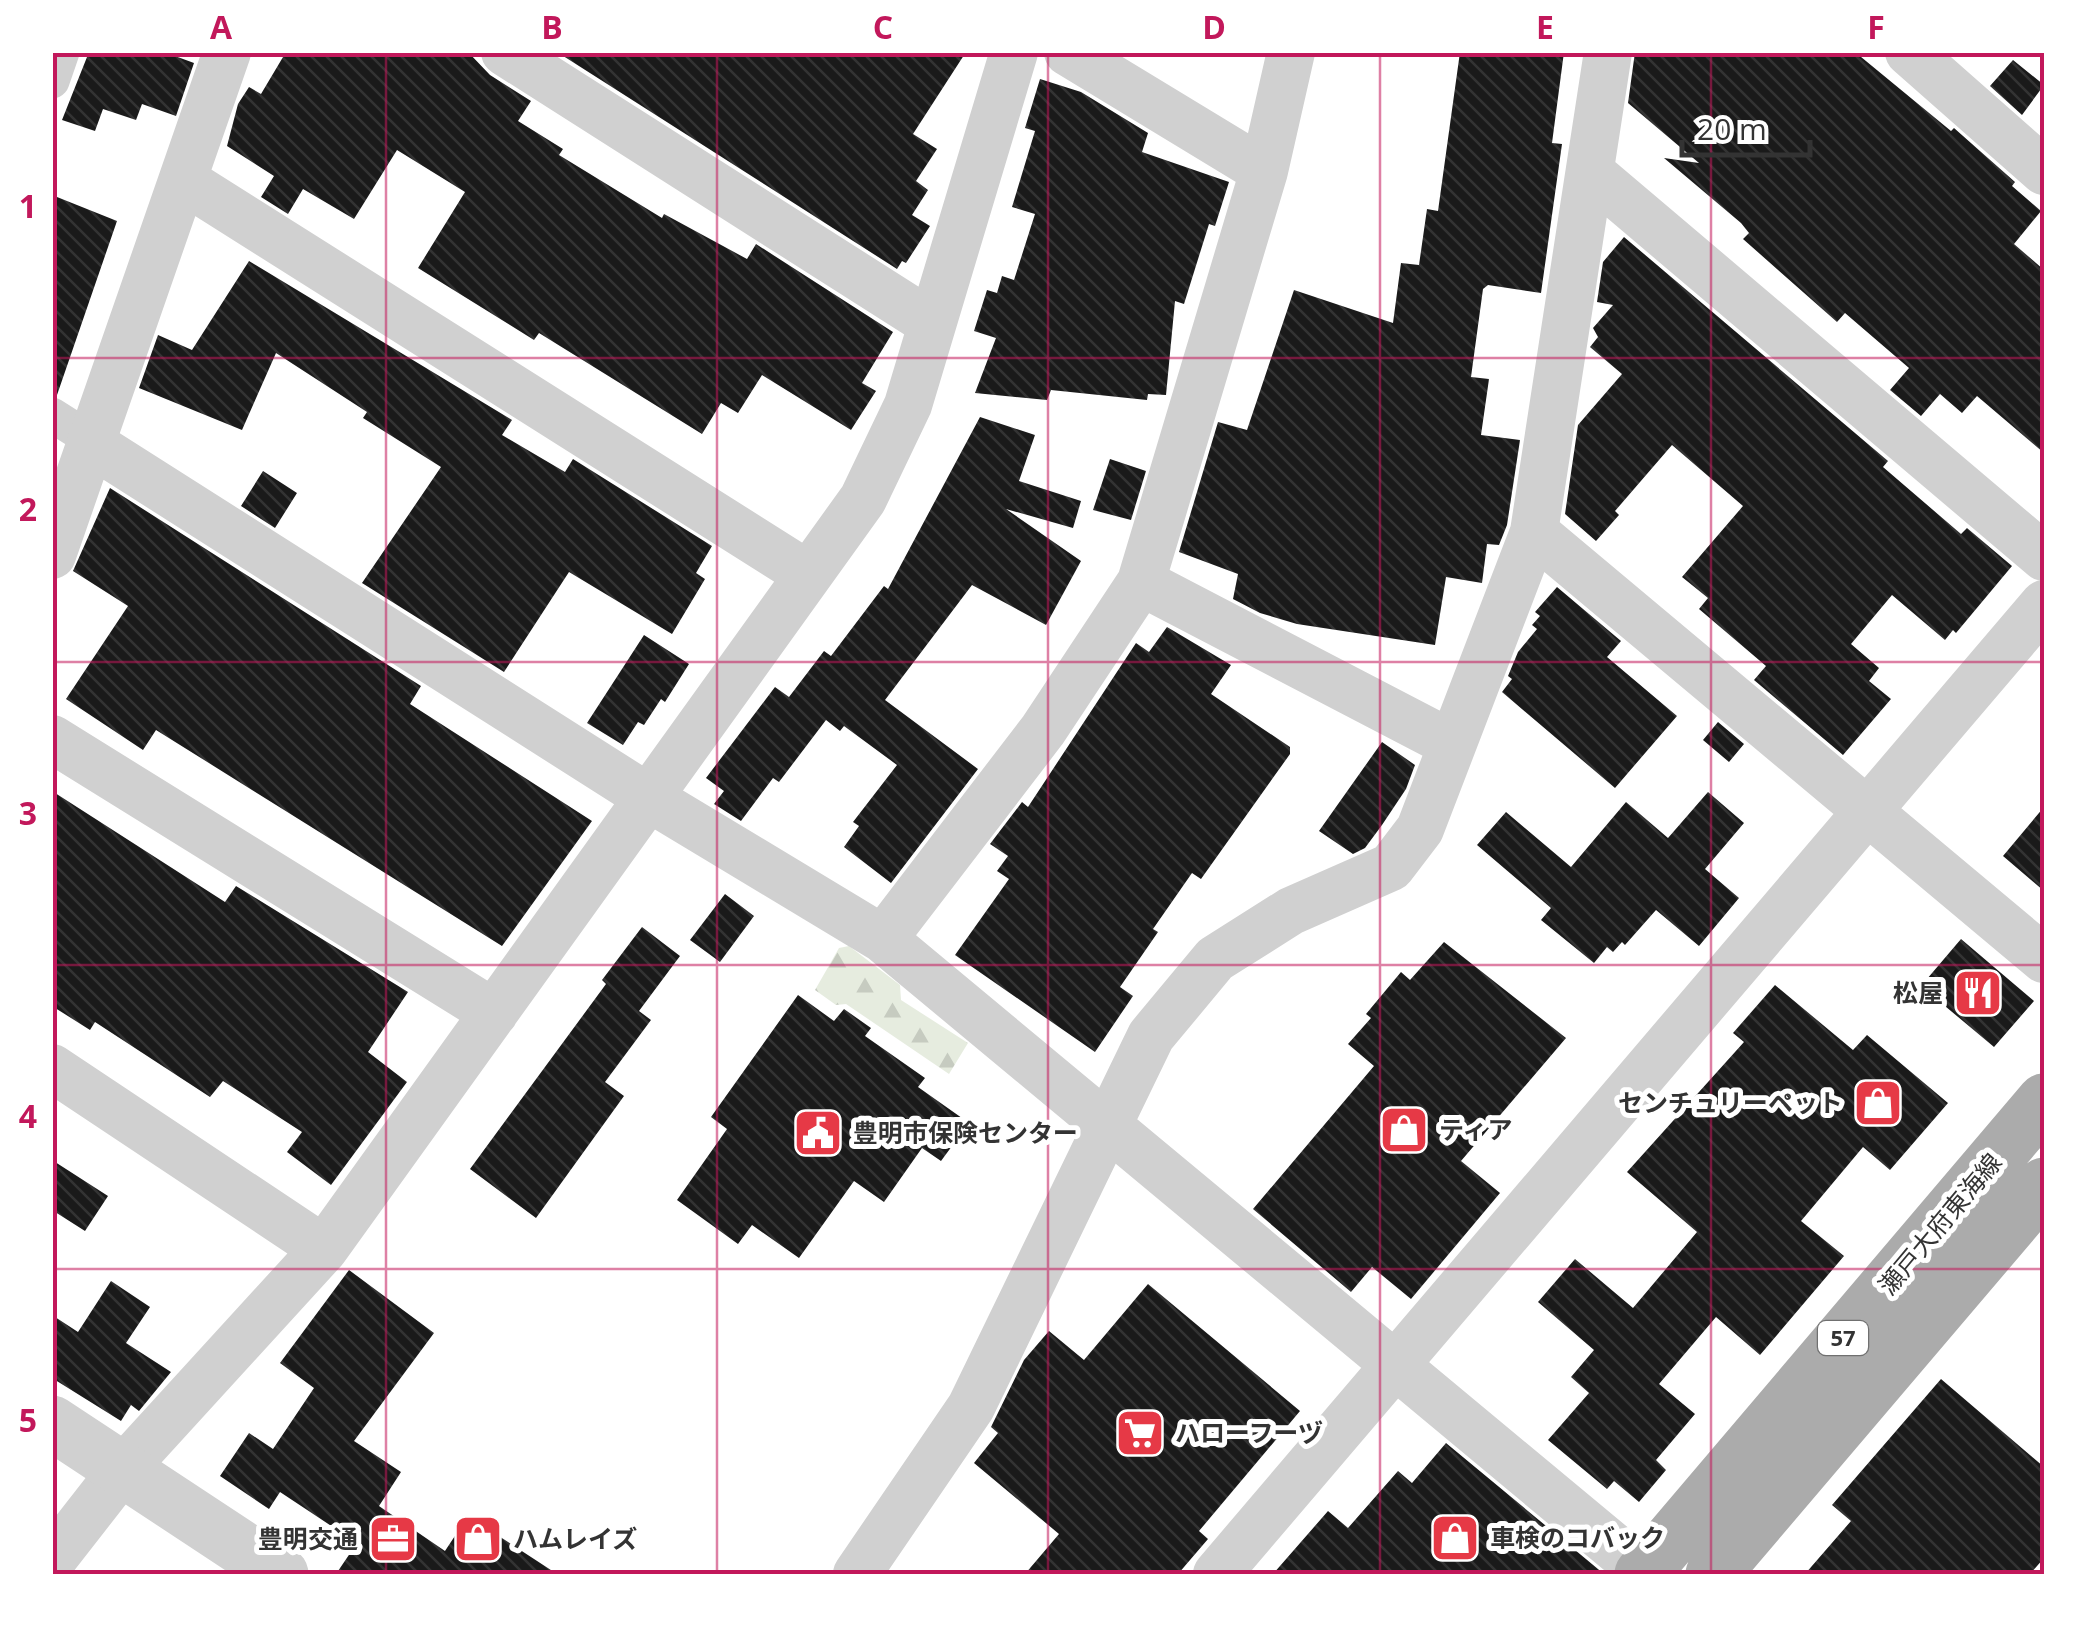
<svg xmlns="http://www.w3.org/2000/svg" width="2097" height="1627" viewBox="0 0 2097 1627" font-family="'Open Sans','Noto Sans JP',sans-serif">
<style>
.forest{fill:url(#forest-firs)}
.building{fill:url(#building-back-hatch)}
.lines{fill:none;stroke-linecap:round;stroke-linejoin:round}
.pedestrian{stroke:#d0d0d0;stroke-width:35}
.minor{stroke:#d0d0d0;stroke-width:48}
.tertiary{stroke:#d0d0d0;stroke-width:55}
.primary{stroke:#ababab;stroke-width:55}
.grid{fill:none;stroke:#c2185b;stroke-width:2.5;stroke-opacity:0.55}
.labels{text-anchor:middle;stroke-width:10;stroke-linejoin:round;paint-order:stroke}
.shield{fill:#fff;stroke:#707070;stroke-width:2.5}
.shield-label{font-size:22px;font-weight:bold;fill:#333}
.poi-label{font-size:25px;font-weight:bold;fill:#333;stroke:#fff;text-anchor:start}
.street-label{font-size:25px;fill:#333;stroke:#fff}
.neatline{fill:none;stroke:#c2185b;stroke-width:4}
.grid-label{font-size:32px;text-anchor:middle;font-weight:bold;fill:#c2185b}
</style>
<defs>
<pattern id="forest-firs" width="22" height="20" patternUnits="userSpaceOnUse" patternTransform="scale(2.5)"><rect width="22" height="20" fill="#e6ecdf"/><path d="M5 1l3.5 6h-7zM16 11l3.5 6h-7z" fill="#c6cbc0"/></pattern>
<pattern id="building-back-hatch" width="6" height="6" patternUnits="userSpaceOnUse" patternTransform="scale(2.5)"><rect width="6" height="6" fill="#1a1a1a"/><path d="M-1 5l2 2M0 0l6 6M5-1l2 2" fill="none" stroke="#333"/></pattern>
</defs>
<rect width="100%" height="100%" fill="#fff"/>
<path class="forest" d="M 849,946 L 900,985 L 901,1000 L 968,1043 L 949,1074 L 846,1004 L 836,1005 L 815,990 L 839,948 Z"/>
<path class="building" d="M 89,52 L 164,52 L 194,63 L 176,116 L 142,104 L 136,120 L 103,109 L 95,131 L 62,120 Z
M 286,52 L 468,52 L 490,75 L 531,101 L 518,121 L 563,149 L 559,155 L 662,218 L 664,214 L 747,259 L 756,244 L 893,332 L 862,383 L 876,391 L 851,430 L 762,375 L 738,413 L 721,403 L 702,434 L 539,333 L 534,340 L 418,268 L 465,192 L 397,150 L 354,219 L 303,189 L 288,214 L 261,197 L 274,176 L 227,146 L 238,104 L 249,87 L 261,94 Z
M 557,52 L 966,52 L 913,134 L 937,149 L 916,181 L 928,190 L 912,215 L 930,226 L 906,263 L 902,261 L 897,269 Z
M 1460,52 L 1564,52 L 1552,143 L 1562,144 L 1541,293 L 1488,285 L 1483,289 L 1471,377 L 1489,379 L 1481,435 L 1520,440 L 1507,525 L 1499,545 L 1487,544 L 1482,583 L 1446,577 L 1435,645 L 1297,624 L 1260,613 L 1233,599 L 1238,574 L 1179,552 L 1218,422 L 1247,430 L 1294,290 L 1393,323 L 1401,263 L 1419,265 L 1427,209 L 1438,211 Z
M 1635,52 L 1855,52 L 1951,131 L 1954,128 L 2015,182 L 2012,186 L 2041,211 L 2014,244 L 2044,270 L 2044,453 L 1977,396 L 1962,413 L 1940,394 L 1921,416 L 1890,390 L 1909,368 L 1845,313 L 1837,322 L 1743,239 L 1749,233 L 1741,223 L 1664,158 L 1699,163 L 1628,103 Z
M 2013,60 L 2044,85 L 2022,115 L 1990,86 Z
M 1040,79 L 1081,92 L 1148,133 L 1142,152 L 1229,182 L 1215,226 L 1209,224 L 1184,304 L 1175,301 L 1166,395 L 1148,394 L 1147,400 L 1051,390 L 1047,400 L 975,393 L 996,338 L 974,331 L 987,290 L 997,293 L 1002,276 L 1014,280 L 1035,214 L 1012,207 L 1035,131 L 1025,128 Z
M 52,195 L 117,221 L 57,395 L 52,394 Z
M 1624,237 L 1888,461 L 1883,467 L 1961,534 L 1967,528 L 2012,566 L 1956,633 L 1953,630 L 1945,640 L 1892,595 L 1851,644 L 1879,668 L 1869,681 L 1891,699 L 1843,755 L 1754,680 L 1766,666 L 1699,609 L 1708,598 L 1682,577 L 1743,506 L 1672,445 L 1615,511 L 1619,515 L 1596,541 L 1565,514 L 1578,425 L 1622,374 L 1590,347 L 1598,337 L 1593,328 L 1613,305 L 1597,302 L 1603,262 Z
M 249,261 L 512,420 L 502,435 L 565,472 L 573,459 L 712,546 L 696,573 L 705,579 L 672,634 L 569,572 L 504,672 L 362,583 L 441,467 L 363,418 L 367,412 L 276,353 L 242,430 L 139,388 L 158,335 L 192,350 Z
M 980,417 L 1035,435 L 1019,481 L 1081,501 L 1073,528 L 1006,509 L 1081,561 L 1046,625 L 972,585 L 885,700 L 978,769 L 891,883 L 844,847 L 859,826 L 853,822 L 897,765 L 844,726 L 840,731 L 826,720 L 779,782 L 773,778 L 741,821 L 714,804 L 724,791 L 706,778 L 775,687 L 789,697 L 824,651 L 831,656 L 884,586 L 888,589 Z
M 1110,459 L 1146,471 L 1131,520 L 1093,510 Z
M 263,471 L 297,493 L 275,528 L 241,506 Z
M 110,488 L 421,686 L 410,704 L 592,821 L 502,946 L 156,730 L 143,750 L 66,699 L 128,606 L 73,571 Z
M 1557,587 L 1621,641 L 1607,657 L 1677,716 L 1615,788 L 1502,692 L 1512,679 L 1508,676 L 1518,652 L 1537,629 L 1532,625 L 1540,616 L 1535,612 Z
M 1167,627 L 1231,665 L 1211,694 L 1290,747 L 1290,754 L 1201,879 L 1192,873 L 1153,929 L 1158,932 L 1120,987 L 1133,996 L 1095,1052 L 955,955 L 1009,879 L 997,871 L 1008,856 L 990,844 L 1022,802 L 1028,807 L 1136,643 L 1149,652 Z
M 644,635 L 689,664 L 665,702 L 661,699 L 644,725 L 638,722 L 623,745 L 587,723 Z
M 1718,722 L 1744,744 L 1729,762 L 1703,740 Z
M 1382,742 L 1415,765 L 1406,789 L 1382,825 L 1365,848 L 1353,854 L 1319,831 Z
M 52,791 L 225,902 L 236,886 L 408,992 L 368,1052 L 407,1082 L 331,1185 L 287,1152 L 302,1132 L 223,1081 L 210,1097 L 95,1022 L 90,1030 L 52,1006 Z
M 1708,792 L 1744,823 L 1705,869 L 1739,898 L 1699,946 L 1656,910 L 1625,945 L 1622,942 L 1613,952 L 1607,947 L 1594,963 L 1541,920 L 1551,908 L 1477,845 L 1506,812 L 1571,867 L 1626,802 L 1668,838 Z
M 2044,807 L 2044,891 L 2003,856 Z
M 725,894 L 754,916 L 720,962 L 690,940 Z
M 642,927 L 680,956 L 639,1011 L 651,1020 L 605,1082 L 624,1096 L 536,1218 L 470,1169 L 606,984 L 602,980 Z
M 1961,939 L 2034,1001 L 1994,1047 L 1921,986 Z
M 1444,942 L 1566,1038 L 1461,1161 L 1500,1193 L 1411,1299 L 1372,1267 L 1351,1292 L 1253,1209 L 1374,1066 L 1348,1044 L 1371,1018 L 1366,1014 L 1401,972 L 1410,980 Z
M 1775,985 L 1853,1050 L 1867,1035 L 1948,1103 L 1890,1170 L 1863,1147 L 1801,1221 L 1844,1256 L 1760,1355 L 1716,1317 L 1659,1384 L 1695,1414 L 1656,1460 L 1666,1470 L 1639,1502 L 1614,1481 L 1607,1489 L 1548,1440 L 1589,1393 L 1571,1377 L 1594,1350 L 1538,1302 L 1575,1259 L 1633,1308 L 1697,1232 L 1627,1172 L 1744,1042 L 1733,1033 Z
M 798,995 L 834,1021 L 844,1009 L 871,1028 L 865,1036 L 925,1078 L 918,1087 L 969,1123 L 941,1161 L 922,1148 L 884,1202 L 854,1181 L 799,1258 L 752,1225 L 738,1244 L 677,1200 L 727,1129 L 711,1117 Z
M 52,1160 L 108,1196 L 85,1231 L 52,1210 Z
M 349,1270 L 434,1333 L 354,1441 L 401,1472 L 379,1506 L 445,1551 L 468,1516 L 557,1574 L 336,1574 L 357,1543 L 280,1492 L 269,1509 L 220,1476 L 249,1433 L 273,1449 L 314,1388 L 280,1363 Z
M 111,1281 L 150,1307 L 126,1343 L 171,1372 L 139,1411 L 131,1405 L 121,1421 L 52,1378 L 52,1315 L 78,1332 Z
M 1148,1284 L 1300,1411 L 1199,1531 L 1208,1539 L 1178,1574 L 1025,1574 L 1059,1534 L 974,1463 L 998,1433 L 991,1427 L 1024,1360 L 1049,1331 L 1084,1360 Z
M 1941,1379 L 2044,1467 L 2044,1558 L 2030,1574 L 1805,1574 L 1851,1521 L 1832,1505 Z
M 1446,1443 L 1604,1574 L 1273,1574 L 1328,1511 L 1348,1528 L 1398,1471 L 1412,1483 Z"/>
<g class="lines">
<path class="pedestrian" d="M 52,81 L 62,52
M 52,415 L 93,441"/>
<path class="minor" d="M 505,52 L 931,323
M 1068,52 L 1264,171
M 1909,52 L 2044,171
M 1590,172 L 2044,557
M 183,180 L 807,574
M 92,444 L 649,798 L 883,939 L 1644,1572
M 1534,532 L 2044,959
M 52,555 L 227,52
M 1141,582 L 1452,744
M 52,739 L 494,1013
M 883,939 L 1043,730 L 1141,582 L 1264,171 L 1291,52
M 52,1068 L 324,1249
M 52,1560 L 123,1469 L 324,1249 L 863,499 L 908,405 L 1014,52
M 857,1574 L 971,1407 L 1151,1036 L 1215,959 L 1291,911 L 1391,867 L 1420,829 L 1534,532 L 1608,52
M 1217,1574 L 2044,604"/>
<path class="tertiary" d="M 52,1423 L 281,1574"/>
<path class="primary" d="M 1642,1574 L 2044,1101
M 1713,1574 L 2044,1185"/>
</g>
<path class="grid" d="M 386,52 L 386,1574M 717,52 L 717,1574M 1048,52 L 1048,1574M 1380,52 L 1380,1574M 1711,52 L 1711,1574M 52,358 L 2044,358M 52,662 L 2044,662M 52,965 L 2044,965M 52,1269 L 2044,1269"/>
<defs>
<g id="restaurant-square" transform="scale(2.5)"><rect x="-9" y="-9" width="18" height="18" rx="4" fill="#e63946" stroke="#fff"/><path d="M-5-6h1v4h1v-4h1v4h1v-4h1v5L-1.5 .5V6h-2V.5L-5-1ZM5-6V6H3V1.5H1.5Q1.5-4 5-6Z" fill="#fff"/></g>
<g id="shop-square" transform="scale(2.5)"><rect x="-9" y="-9" width="18" height="18" rx="4" fill="#e63946" stroke="#fff"/><path d="M-5-2.5h2.3a2.7 3.5 0 0 1 5.4 0H5L5.5 6h-11ZM-1.5-2.5h3a1.5 2.3 0 0 0-3 0Z" fill="#fff"/></g>
<g id="civic-square" transform="scale(2.5)"><rect x="-9" y="-9" width="18" height="18" rx="4" fill="#e63946" stroke="#fff"/><path d="M-.6-6.5H3V-4.5H.6V-3L4-1V1h2V6H-6V1h2V-1L-.6-3ZM-1.2 2.5V6h2.4V2.5Z" fill="#fff"/></g>
<g id="supermarket-square" transform="scale(2.5)"><rect x="-9" y="-9" width="18" height="18" rx="4" fill="#e63946" stroke="#fff"/><path d="M-6-5.5h2.5l.6 2H6L4.5 2H-2.5L-4.4-4H-6ZM-1.5 3.2a1.3 1.3 0 1 0 .1 0ZM3 3.2a1.3 1.3 0 1 0 .1 0Z" fill="#fff"/></g>
<g id="office-square" transform="scale(2.5)"><rect x="-9" y="-9" width="18" height="18" rx="4" fill="#e63946" stroke="#fff"/><path d="M-6-3h4V-5.5h4V-3h4V5H-6ZM-1-4.5V-3h2v-1.5ZM-6 0V1H6V0Z" fill="#fff"/></g>
</defs>
<g fill-rule="evenodd">
<use href="#restaurant-square" x="1978" y="993"/>
<use href="#shop-square" x="1878" y="1103"/>
<use href="#shop-square" x="1404" y="1130"/>
<use href="#civic-square" x="818" y="1133"/>
<use href="#supermarket-square" x="1140" y="1433"/>
<use href="#shop-square" x="1455" y="1538"/>
<use href="#office-square" x="393" y="1539"/>
<use href="#shop-square" x="478" y="1539"/>
</g>
<g class="labels">
<rect class="shield" x="1818" y="1321" width="50" height="34" rx="8"/>
<g class="shield-label">
<text x="1843" y="1346">57</text>
</g>
<g class="poi-label">
<text x="1943" y="1002" text-anchor="end">松屋</text>
<text x="1843" y="1112" text-anchor="end">センチュリーペット</text>
<text x="1439" y="1139">ティア</text>
<text x="853" y="1142">豊明市保険センター</text>
<text x="1175" y="1442">ハローフーヅ</text>
<text x="1490" y="1547">車検のコバック</text>
<text x="358" y="1548" text-anchor="end">豊明交通</text>
<text x="513" y="1548">ハムレイズ</text>
</g>
<g class="street-label">
<text transform="translate(1940 1224) rotate(-50)" y="9">瀬戸大府東海線</text>
</g>
</g>
<rect width="2097" height="1627" fill="none" stroke="#ffffff" stroke-width="110"/>
<path d="M1682 140v15h128v-15" fill="none" stroke="#333333" stroke-width="5"/>
<text x="1697" y="140" font-size="30" fill="#333333" stroke="#ffffff" stroke-width="8" paint-order="stroke">20 m</text>
<rect x="55" y="55" width="1987" height="1517" class="neatline"/>
<g class="grid-label">
<text x="221" y="39">A</text>
<text x="552" y="39">B</text>
<text x="883" y="39">C</text>
<text x="1214" y="39">D</text>
<text x="1545" y="39">E</text>
<text x="1876" y="39">F</text>
<text x="28" y="218">1</text>
<text x="28" y="521">2</text>
<text x="28" y="825">3</text>
<text x="28" y="1128">4</text>
<text x="28" y="1432">5</text>
</g>
</svg>
